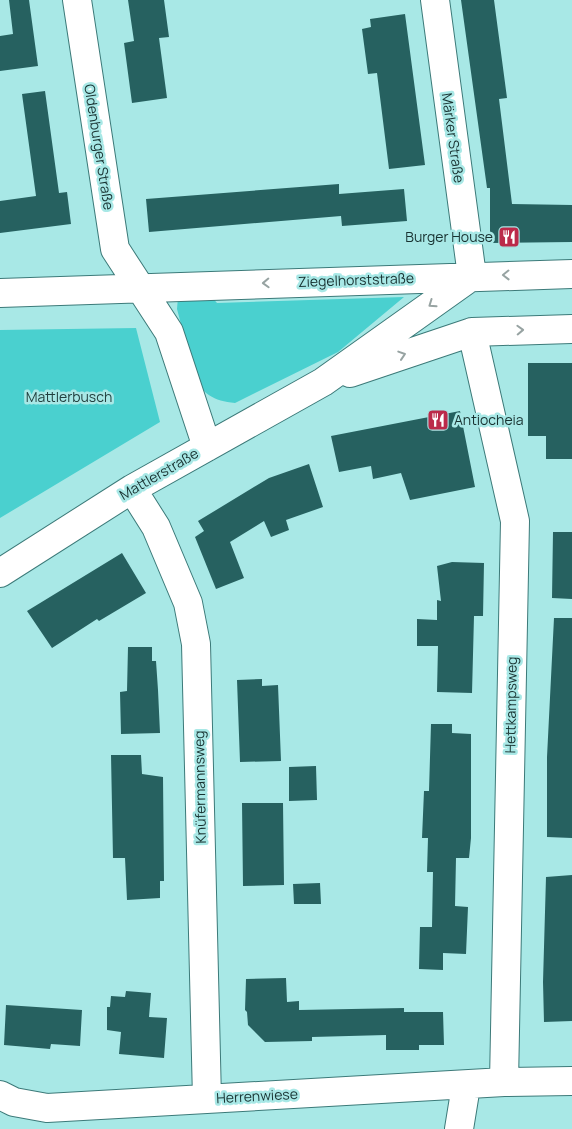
<svg xmlns="http://www.w3.org/2000/svg" width="572" height="1129" viewBox="0 0 572 1129" font-family="Manrope,sans-serif">
<style>
.green{fill:#4ad0cf}
.building{fill:#266160}
.lines{fill:none;stroke-linecap:round;stroke-linejoin:round}
.minor-casing{stroke:#3c7a79;stroke-width:30}
.minor{stroke:#fff;stroke-width:28}
.oneway{stroke:#97a3a2}
.labels{text-anchor:middle;stroke-width:5;stroke-linejoin:round;paint-order:stroke}
.street-label{font-size:14px;fill:#183231;stroke:#a8e8e6}
.poi-label{font-size:14px;fill:#183231;stroke:#a8e8e6;text-anchor:end}
.park-label{font-size:14px;fill:#22403f;stroke:#a8e8e6}
</style>
<rect width="100%" height="100%" fill="#a8e8e6"/>
<path class="green" d="M 204,288 L 217,303 L 404,297 L 338,352 L 235,403 C 214,401 201,394 194,374 L 177,309 L 178,297 Z
M 136,328 L 160,422 L 0,518 L 0,330 Z"/>
<path class="building" d="M 9,0 L 29,0 L 38,66 L 0,71 L 0,36 L 13,34 Z
M 128,0 L 164,0 L 169,37 L 159,38 L 167,98 L 132,103 L 124,43 L 134,41 Z
M 461,0 L 494,0 L 507,98 L 499,99 L 512,204 L 572,205 L 572,242 L 490,243 L 490,188 L 487,188 Z
M 405,14 L 425,165 L 389,169 L 377,73 L 368,74 L 362,29 L 371,27 L 370,19 Z
M 45,91 L 59,193 L 67,192 L 71,224 L 0,233 L 0,201 L 36,196 L 22,94 Z
M 339,184 L 339,194 L 404,189 L 407,221 L 342,226 L 341,216 L 149,232 L 146,199 Z
M 528,363 L 572,363 L 572,459 L 546,459 L 546,436 L 528,436 Z
M 460,411 L 475,487 L 410,500 L 401,473 L 373,479 L 371,466 L 339,472 L 331,436 Z
M 309,464 L 323,507 L 286,520 L 289,530 L 271,537 L 264,521 L 230,542 L 244,578 L 216,589 L 195,537 L 204,531 L 198,521 L 269,478 Z
M 553,532 L 572,532 L 572,599 L 552,598 Z
M 122,553 L 146,593 L 99,621 L 97,619 L 52,648 L 27,611 Z
M 452,562 L 484,563 L 483,616 L 474,616 L 472,693 L 437,692 L 438,646 L 417,646 L 417,619 L 437,620 L 437,600 L 441,601 L 437,566 Z
M 554,618 L 572,618 L 572,838 L 547,837 L 547,757 Z
M 128,647 L 152,647 L 152,661 L 156,661 L 158,690 L 160,733 L 121,734 L 120,692 L 127,691 Z
M 262,679 L 262,686 L 278,685 L 281,761 L 240,762 L 237,680 Z
M 431,724 L 452,724 L 452,733 L 471,734 L 471,838 L 469,858 L 456,858 L 455,906 L 468,907 L 466,954 L 443,953 L 443,970 L 419,969 L 420,927 L 432,927 L 433,872 L 427,872 L 428,838 L 422,838 L 424,791 L 429,791 Z
M 111,755 L 141,755 L 142,774 L 163,777 L 164,881 L 160,881 L 160,898 L 127,900 L 125,858 L 113,858 Z
M 316,766 L 317,800 L 289,801 L 289,767 Z
M 242,803 L 283,803 L 284,885 L 243,886 Z
M 572,875 L 572,1021 L 544,1022 L 543,982 L 546,877 Z
M 320,883 L 321,904 L 294,904 L 293,884 Z
M 286,978 L 287,1002 L 299,1001 L 299,1010 L 404,1008 L 404,1012 L 443,1012 L 444,1045 L 419,1045 L 419,1050 L 386,1050 L 386,1035 L 312,1037 L 312,1041 L 265,1042 L 248,1025 L 247,1012 L 245,1010 L 246,979 Z
M 126,991 L 151,993 L 149,1017 L 167,1018 L 164,1058 L 119,1054 L 121,1032 L 107,1030 L 107,1007 L 110,1007 L 111,996 L 125,997 Z
M 6,1005 L 82,1010 L 80,1046 L 51,1044 L 50,1049 L 4,1045 Z"/>
<g class="lines">
<g class="minor-casing">
<path id="minor" d="M 77,0 L 115,249 L 169,332 L 207,447
M 435,0 L 472,276
M 0,293 L 572,274
M 472,332 L 515,521 L 504,1082
M 350,373 L 472,332 L 572,329
M 132,489 L 156,527 L 188,603 L 196,644 L 207,1099
M 0,573 L 132,489 L 323,382 L 472,276
M 0,1095 L 14,1102 L 47,1108 L 504,1082 L 572,1081
M 459,1129 L 466,1086"/>
</g>
<use href="#minor" class="minor"/>
</g>
<defs><path id="oneway-chevron" d="M-2-3.5L2.5 0L-2 3.5" fill="none" stroke-width="1.6" stroke-linecap="round" stroke-linejoin="round" transform="scale(1.25)"/></defs>
<g class="oneway">
<use href="#oneway-chevron" transform="translate(506 275) rotate(179)"/>
<use href="#oneway-chevron" transform="translate(266 283) rotate(178)"/>
<use href="#oneway-chevron" transform="translate(432 304) rotate(145)"/>
<use href="#oneway-chevron" transform="translate(520 330) rotate(-2)"/>
<use href="#oneway-chevron" transform="translate(402 355) rotate(-18)"/>
</g>
<defs>
<g id="restaurant-square" transform="scale(1.125)"><rect x="-9" y="-9" width="18" height="18" rx="4" fill="#bb2a4a" stroke="#a8e8e6"/><path d="M-5-6h1v4h1v-4h1v4h1v-4h1v5L-1.5 .5V6h-2V.5L-5-1ZM5-6V6H3V1.5H1.5Q1.5-4 5-6Z" fill="#fff"/></g>
</defs>
<g fill-rule="evenodd">
<use href="#restaurant-square" x="509" y="237"/>
<use href="#restaurant-square" x="438" y="420"/>
</g>
<g class="labels">
<g class="street-label">
<text transform="translate(453 138) rotate(82)" y="5">Märker Straße</text>
<text transform="translate(99 147) rotate(81)" y="5">Oldenburger Straße</text>
<text transform="translate(356 280) rotate(-2)" y="5">Ziegelhorststraße</text>
<text transform="translate(159 474) rotate(-30)" y="5">Mattlerstraße</text>
<text transform="translate(511 705) rotate(-89)" y="5">Hettkampsweg</text>
<text transform="translate(200 787) rotate(-91)" y="5">Knüfermannsweg</text>
<text transform="translate(257 1096) rotate(-3)" y="5">Herrenwiese</text>
</g>
<g class="poi-label">
<text x="493" y="242">Burger House</text>
<text x="454" y="425" text-anchor="start">Antiocheia</text>
</g>
<g class="park-label">
<text x="69" y="402">Mattlerbusch</text>
</g>
</g>
</svg>
